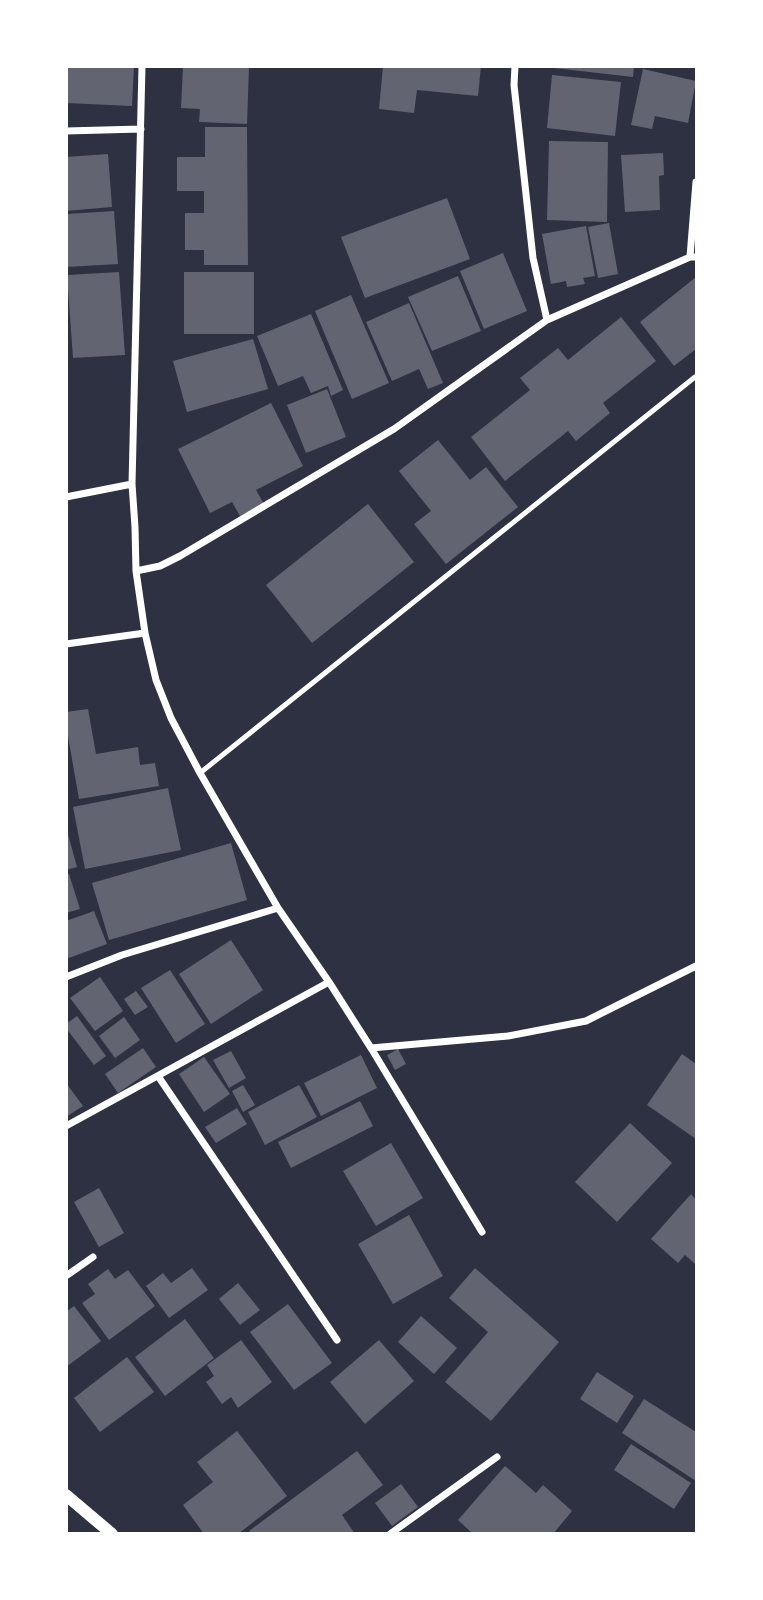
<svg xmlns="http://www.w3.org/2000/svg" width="763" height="1600" viewBox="0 0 763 1600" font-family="'Public Sans',sans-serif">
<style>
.building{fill:#626471}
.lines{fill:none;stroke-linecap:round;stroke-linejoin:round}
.service{stroke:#fff;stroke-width:5}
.minor{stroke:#fff;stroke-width:7}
.tertiary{stroke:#fff;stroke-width:12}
</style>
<rect width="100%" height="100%" fill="#2d3142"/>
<path class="building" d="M 66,66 L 134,66 L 132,106 L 66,103 Z
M 183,66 L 249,66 L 247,124 L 199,122 L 200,109 L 181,108 Z
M 383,66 L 481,66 L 478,96 L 417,90 L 414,113 L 379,109 Z
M 554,66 L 634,66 L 633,77 L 554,68 Z
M 643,69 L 696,81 L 688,123 L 655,116 L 652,129 L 631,125 Z
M 552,75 L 621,82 L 615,136 L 547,128 Z
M 205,127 L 247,127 L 248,265 L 204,265 L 204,250 L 185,250 L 185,213 L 204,213 L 204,191 L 177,191 L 177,157 L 205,157 Z
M 549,141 L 608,142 L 607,222 L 547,220 Z
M 663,153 L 664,175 L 659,176 L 660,210 L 625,212 L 621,155 Z
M 108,154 L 112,207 L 66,211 L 66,157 Z
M 447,198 L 470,259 L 365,298 L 341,237 Z
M 114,211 L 118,264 L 66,267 L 66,214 Z
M 609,223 L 618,274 L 598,278 L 588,227 Z
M 586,226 L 595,276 L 583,278 L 585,284 L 567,287 L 566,281 L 551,284 L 542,234 Z
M 503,253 L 527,311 L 484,329 L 460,271 Z
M 119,272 L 125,355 L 73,358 L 67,275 Z
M 184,272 L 254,272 L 254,334 L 184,334 Z
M 458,276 L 481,331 L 432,351 L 408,297 Z
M 696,277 L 696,349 L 674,366 L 640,322 Z
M 351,295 L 389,383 L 352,399 L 315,311 Z
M 409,303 L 443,383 L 428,389 L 419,369 L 392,381 L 366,322 Z
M 311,314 L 343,390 L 331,396 L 328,386 L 311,393 L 303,376 L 278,386 L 257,336 Z
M 621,317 L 656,361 L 603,403 L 610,413 L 576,441 L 568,431 L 505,481 L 471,437 L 530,390 L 520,378 L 558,348 L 568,360 Z
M 253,339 L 268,389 L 187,412 L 173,361 Z
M 327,389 L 346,437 L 306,453 L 287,405 Z
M 271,403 L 303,466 L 256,490 L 264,504 L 240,516 L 232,502 L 210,513 L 178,449 Z
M 438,440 L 470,480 L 486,467 L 518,507 L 446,564 L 414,524 L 431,511 L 399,471 Z
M 368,504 L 414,562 L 312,643 L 266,585 Z
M 88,709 L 96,754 L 138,747 L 140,765 L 155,763 L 159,786 L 79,799 L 66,725 L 66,712 Z
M 168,788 L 181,850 L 85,869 L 73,807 Z
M 66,827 L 77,867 L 66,870 Z
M 231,843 L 247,900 L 109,940 L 92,883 Z
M 69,874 L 80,909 L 66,913 L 66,875 Z
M 94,911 L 107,944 L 66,959 L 66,921 Z
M 231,940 L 263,990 L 211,1024 L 179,974 Z
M 170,970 L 205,1024 L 176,1043 L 141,988 Z
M 100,977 L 123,1011 L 95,1031 L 70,998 Z
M 136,991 L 148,1007 L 135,1015 L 124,999 Z
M 77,1016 L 106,1056 L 94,1065 L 66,1028 L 66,1024 Z
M 124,1017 L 140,1040 L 115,1058 L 99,1036 Z
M 143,1048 L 156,1067 L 118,1093 L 105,1074 Z
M 398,1049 L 406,1064 L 395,1070 L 387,1055 Z
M 231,1051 L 246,1078 L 229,1088 L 213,1060 Z
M 682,1054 L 696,1064 L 696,1139 L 647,1105 Z
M 361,1055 L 377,1088 L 321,1116 L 304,1083 Z
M 204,1057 L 230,1094 L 204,1112 L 179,1074 Z
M 66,1083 L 83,1106 L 66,1117 Z
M 243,1085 L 255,1105 L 243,1112 L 232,1091 Z
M 299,1085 L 317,1117 L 265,1145 L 248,1112 Z
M 360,1101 L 373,1126 L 291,1168 L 278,1142 Z
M 237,1108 L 247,1124 L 216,1143 L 205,1127 Z
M 630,1123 L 672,1163 L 617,1222 L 575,1182 Z
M 391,1143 L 423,1198 L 376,1226 L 343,1171 Z
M 99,1188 L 124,1233 L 99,1247 L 74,1202 Z
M 691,1194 L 696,1200 L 696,1262 L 695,1264 L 685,1255 L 678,1263 L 651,1239 Z
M 409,1215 L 443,1276 L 393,1304 L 358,1244 Z
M 192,1268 L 208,1290 L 169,1318 L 146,1286 L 163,1273 L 171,1283 Z
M 475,1268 L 559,1342 L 491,1421 L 445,1382 L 488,1332 L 449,1298 Z
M 108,1269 L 115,1279 L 128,1270 L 155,1306 L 109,1340 L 82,1303 L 95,1294 L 88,1284 Z
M 238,1283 L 260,1310 L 240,1325 L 219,1299 Z
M 288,1304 L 332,1363 L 294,1390 L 250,1332 Z
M 74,1306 L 101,1341 L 66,1367 L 66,1312 Z
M 421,1316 L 457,1348 L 434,1374 L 398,1342 Z
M 185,1319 L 214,1358 L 165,1396 L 135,1357 Z
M 241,1340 L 272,1382 L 238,1408 L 231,1397 L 222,1404 L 206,1382 L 214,1376 L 207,1365 Z
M 379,1340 L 414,1381 L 365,1424 L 330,1382 Z
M 127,1357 L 154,1392 L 100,1432 L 74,1398 Z
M 597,1372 L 634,1396 L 617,1423 L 580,1399 Z
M 644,1399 L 696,1432 L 696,1481 L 622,1433 Z
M 237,1431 L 287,1496 L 238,1534 L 204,1534 L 183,1505 L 213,1482 L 197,1462 Z
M 631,1444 L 691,1483 L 674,1509 L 614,1470 Z
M 357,1451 L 383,1485 L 342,1515 L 355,1534 L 251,1534 L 249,1531 Z
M 505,1466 L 536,1493 L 543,1485 L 572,1511 L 553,1534 L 473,1534 L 458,1520 Z
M 401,1484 L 418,1507 L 392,1526 L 375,1503 Z"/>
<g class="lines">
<path class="service" d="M 200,773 L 695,377"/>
<path class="minor" d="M 142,66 L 132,484 L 135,527 L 136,571 L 160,566 L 180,556 L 394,429 L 547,320 L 690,257 L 696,257
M 515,66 L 514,85 L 533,258 L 547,320
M 66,131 L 141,129
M 690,257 L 696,182
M 66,497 L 132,484
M 136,571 L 145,633 L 156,680 L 171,718 L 200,773 L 278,908 L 329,982 L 371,1048 L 482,1232
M 66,644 L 145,633
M 66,977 L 122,955 L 278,908
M 371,1048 L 508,1036 L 586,1021 L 696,966
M 158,1076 L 337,1340
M 66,1126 L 329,982
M 66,1276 L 93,1257
M 390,1534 L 497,1457"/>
<path class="tertiary" d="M 66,1495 L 112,1534"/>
</g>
<rect width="763" height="1600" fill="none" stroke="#ffffff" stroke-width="136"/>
</svg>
